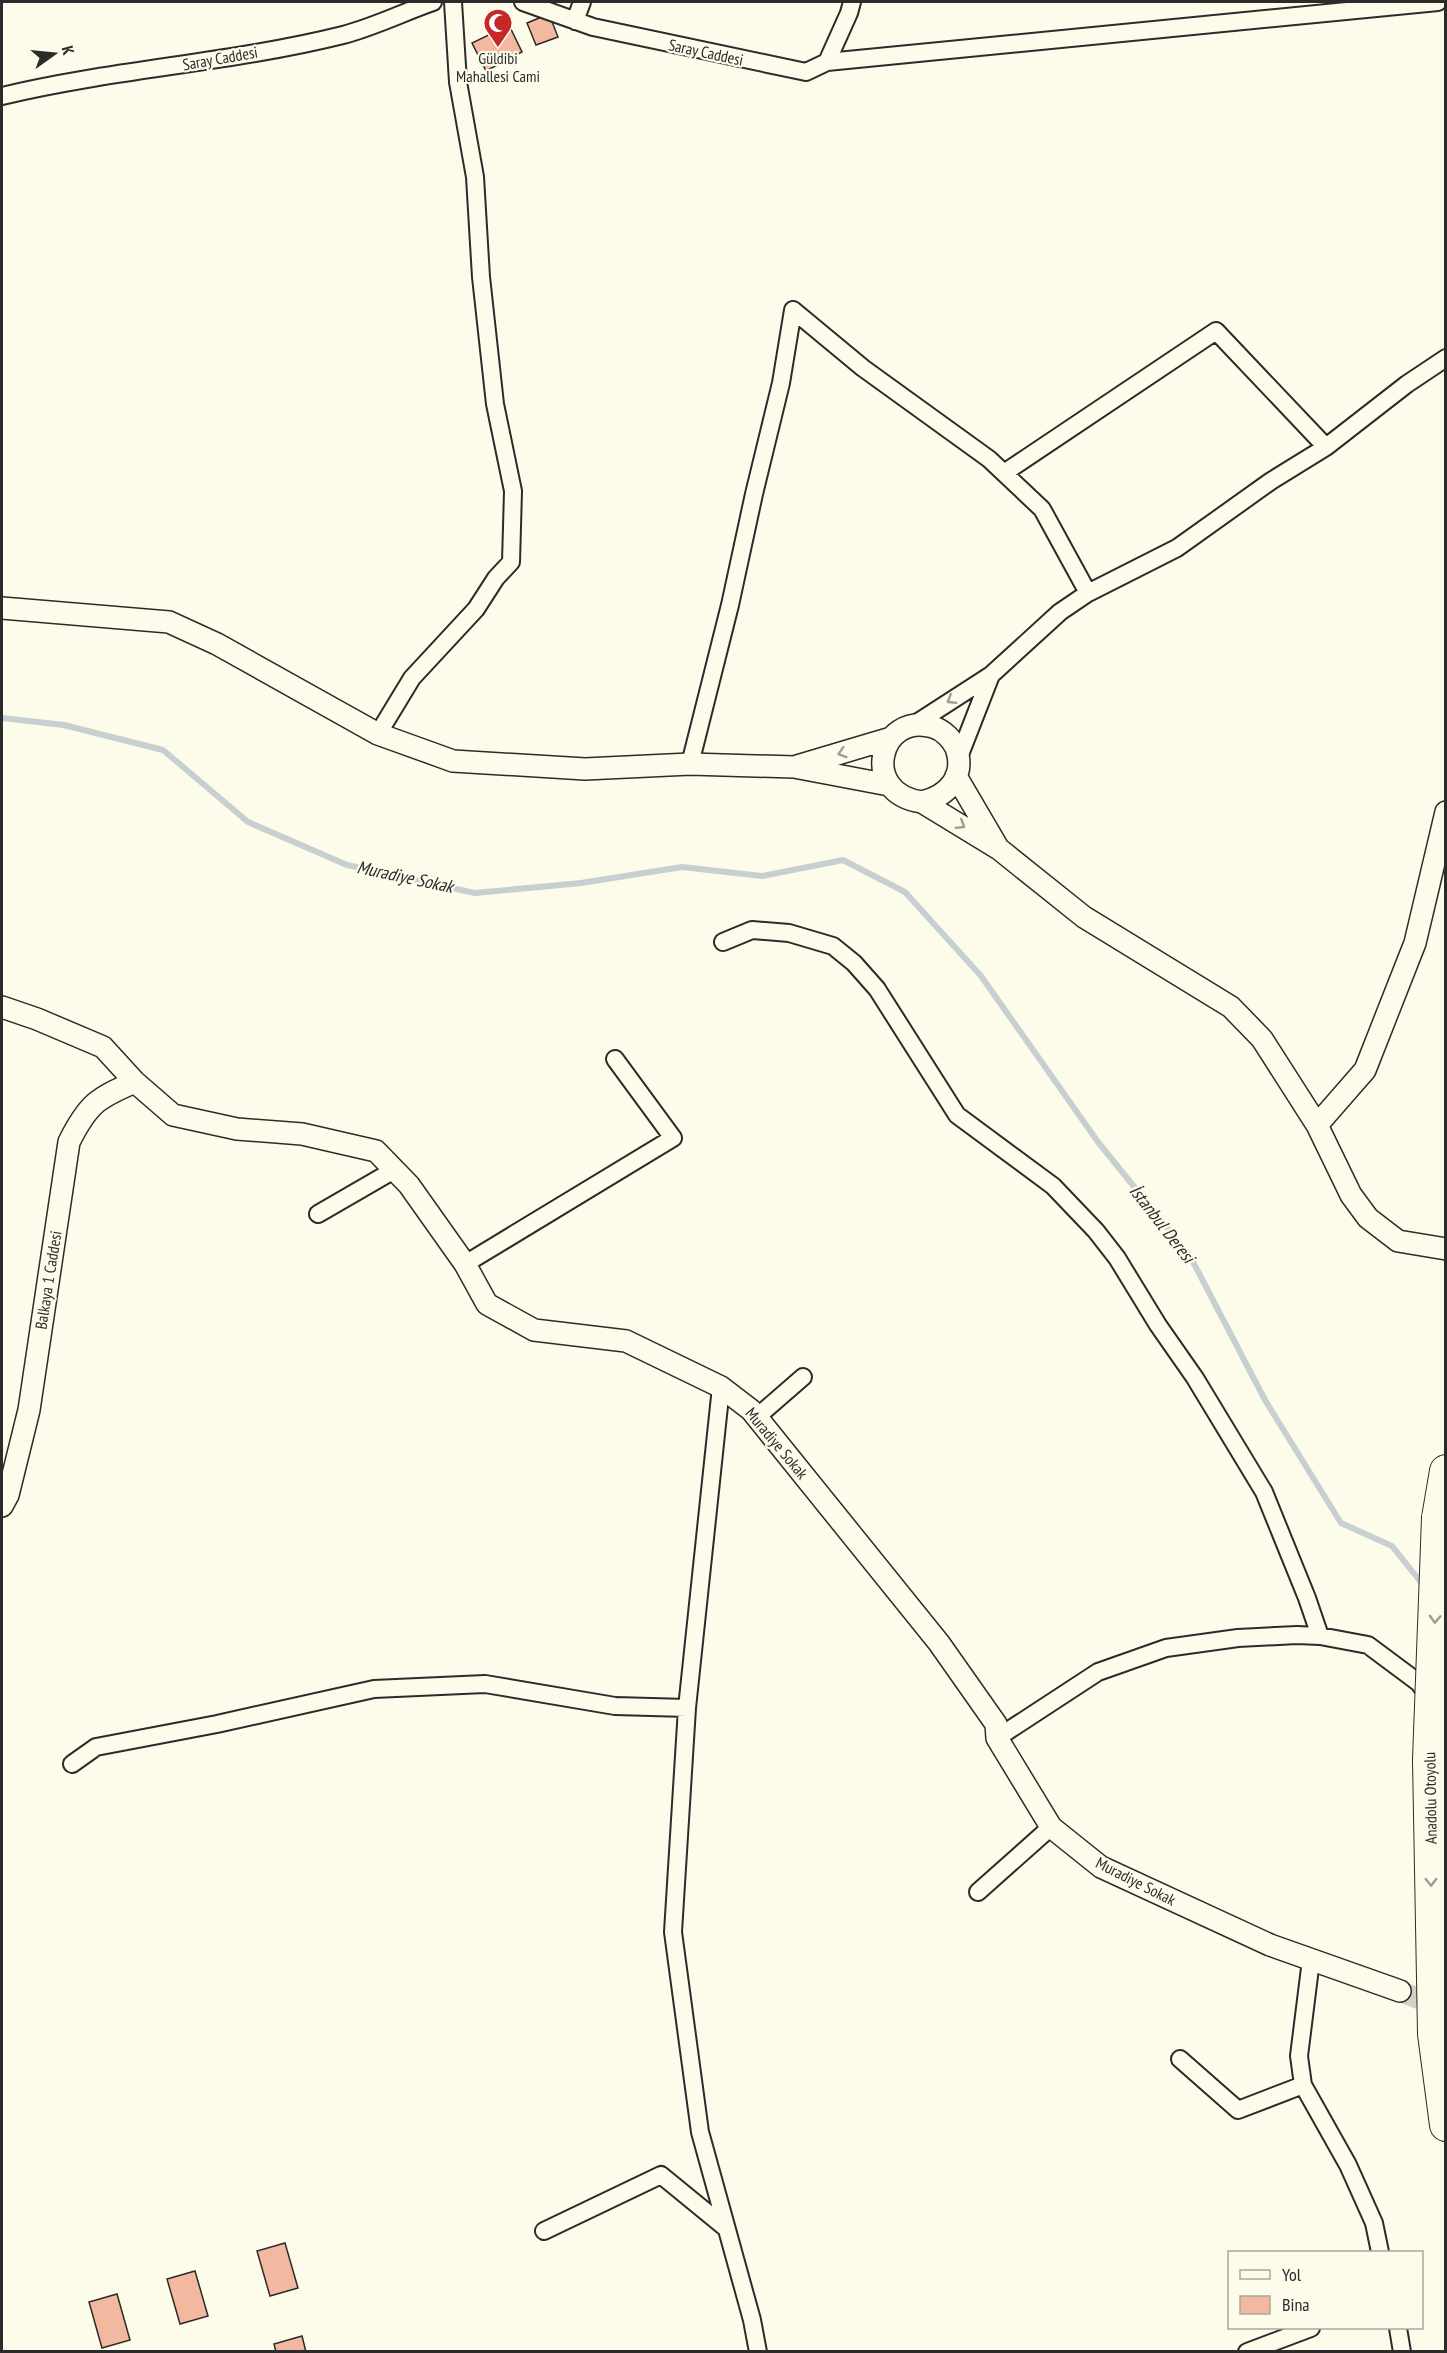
<svg xmlns="http://www.w3.org/2000/svg" width="1447" height="2353" viewBox="0 0 1447 2353" font-family="'PT Sans Narrow',sans-serif">
<style>
.lines{fill:none;stroke-linecap:round;stroke-linejoin:round}
.stream{stroke:#c7d0d0;stroke-width:6}
.building{fill:#f2b8a0;stroke:#2b2b2b;stroke-width:1.5}
.tertiary-tunnel{stroke:#d3d1c4;stroke-width:21;stroke-dasharray:21 10;stroke-linecap:butt}
.minor-casing{stroke:#2b2b2b;stroke-width:20}
.tertiary-casing{stroke:#2b2b2b;stroke-width:24}
.motorway-casing{stroke:#2b2b2b;stroke-width:34}
.minor{stroke:#fdfbea;stroke-width:16}
.tertiary{stroke:#fdfbea;stroke-width:21}
.motorway{stroke:#fdfbea;stroke-width:32}
.motorway-bridge-casing{stroke:#2b2b2b;stroke-width:34;stroke-linecap:butt}
.motorway-bridge{stroke:#fdfbea;stroke-width:32}
.oneway{stroke:#9e9d94}
.labels{text-anchor:middle;stroke-width:4.5;stroke-linejoin:round;paint-order:stroke}
.street-label{font-size:16px;fill:#2b2b2b;stroke:#fdfbea}
.poi-label{font-size:16px;fill:#2b2b2b;stroke:#fdfbea}
.water-label{font-size:18px;font-style:italic;fill:#2b2b2b;stroke:#fdfbea}
</style>
<rect width="100%" height="100%" fill="#fdfbea"/>
<g class="lines">
<path class="stream" d="M 2,718 L 64,725 L 163,750 L 248,822 L 347,865 L 475,893 L 581,883 L 682,867 L 762,876 L 843,860 L 905,892 L 981,976 L 1098,1142 L 1190,1256 L 1265,1400 L 1341,1523 L 1392,1546 L 1424,1586"/>
</g>
<path class="building" d="M 549,14 L 558,37 L 536,45 L 527,23 Z
M 509,25 L 522,52 L 486,71 L 472,43 Z
M 285,2243 L 298,2288 L 270,2296 L 257,2251 Z
M 195,2271 L 208,2316 L 180,2324 L 167,2279 Z
M 117,2294 L 130,2340 L 102,2348 L 89,2302 Z
M 302,2336 L 306,2352 L 276,2352 L 274,2344 Z"/>
<g class="lines">
<path class="tertiary-tunnel" d="M 1400,1991 L 1444,2009"/>
<g class="minor-casing">
<path id="minor" d="M 523,2 L 593,27 L 806,72 L 827,62 L 849,13 L 852,2
M 575,21 L 582,2
M 827,62 L 1438,2
M 2,96 C 114,69 231,63 343,35 C 374,27 404,12 433,2
M 793,310 L 863,368 L 989,459 L 1042,509 L 1088,593
M 1004,473 L 1216,331 L 1326,447
M 912,726 L 991,675 L 1060,612 L 1088,593 L 1177,548 L 1271,481 L 1326,447 L 1407,384 L 1446,358
M 378,734 L 412,678 L 476,609 L 496,578 L 511,562 L 513,491 L 495,404 L 481,277 L 475,177 L 458,82 L 453,2
M 959,757 L 991,675
M 690,764 L 730,605 L 754,494 L 781,383 L 793,310
M 723,942 L 752,930 L 789,933 L 833,946 L 854,963 L 877,989 L 957,1115 L 1053,1186 L 1096,1231 L 1117,1258 L 1158,1325 L 1195,1378 L 1264,1492 L 1307,1598 L 1320,1636
M 318,1214 L 394,1170
M 465,1264 L 673,1138 L 615,1059
M 721,1387 L 687,1708 L 673,1932 L 700,2132 L 752,2320 L 758,2352
M 757,1417 L 803,1377
M 997,1738 L 1098,1672 L 1166,1648 L 1238,1638 L 1297,1635 L 1320,1636 L 1368,1645 L 1419,1683 L 1430,1698
M 72,1764 L 96,1747 L 217,1724 L 374,1689 L 485,1684 L 615,1706 L 687,1708
M 978,1892 L 1051,1827
M 1311,1960 L 1299,2056 L 1303,2085 L 1348,2165 L 1374,2223 L 1380,2252
M 1180,2059 L 1238,2110 L 1303,2085
M 544,2231 L 661,2175 L 727,2229
M 1398,2328 L 1402,2352
M 1247,2352 L 1311,2328"/>
</g>
<g class="tertiary-casing">
<path id="tertiary" d="M 2,608 L 169,622 L 217,644 L 378,734 L 453,761 L 585,769 L 690,764 L 794,767 L 889,785
M 797,766 L 891,738
M 956,776 L 997,846
M 922,802 C 948,796 966,776 956,748 C 952,739 943,730 933,727 C 879,711 859,794 922,802 L 999,849 L 1084,917 L 1231,1007 L 1262,1039 L 1317,1125 L 1351,1195 L 1368,1218 L 1398,1241 L 1446,1249
M 2,1007 L 37,1019 L 103,1047 L 135,1082 L 173,1115 L 237,1129 L 302,1134 L 376,1151 L 409,1185 L 465,1264 L 487,1304 L 534,1330 L 626,1341 L 721,1387 L 751,1410 L 939,1643 L 996,1724 L 997,1738 L 1051,1827 L 1101,1867 L 1270,1945 L 1400,1991
M 1317,1125 L 1365,1070 L 1415,943 L 1446,812
M 2,1506 L 8,1495 L 29,1410 L 69,1142 C 88,1104 97,1098 135,1082"/>
</g>
<g class="motorway-casing">
<path id="motorway" d="M 1438,1518 L 1446,1471
M 1429,1760 L 1434,2034 L 1446,2125"/>
</g>
<use href="#minor" class="minor"/>
<use href="#tertiary" class="tertiary"/>
<use href="#motorway" class="motorway"/>
<g class="motorway-bridge-casing">
<path id="motorway-bridge" d="M 1429,1760 L 1438,1518"/>
</g>
<use href="#motorway-bridge" class="motorway-bridge"/>
</g>
<defs><path id="oneway-chevron" d="M-2-3.5L2.5 0L-2 3.5" fill="none" stroke-width="1.6" stroke-linecap="round" stroke-linejoin="round" transform="scale(1.5)"/></defs>
<g class="oneway">
<use href="#oneway-chevron" transform="translate(951 700) rotate(148)"/>
<use href="#oneway-chevron" transform="translate(842 753) rotate(163)"/>
<use href="#oneway-chevron" transform="translate(961 825) rotate(32)"/>
<use href="#oneway-chevron" transform="translate(1435 1619) rotate(92)"/>
<use href="#oneway-chevron" transform="translate(1431 1882) rotate(89)"/>
</g>
<defs>
<g id="mosque-pin" transform="scale(1.5)"><path d="M0 17L-7.5 6A9.5 9.5 0 1 1 7.5 6Z" fill="#c62828" stroke="#fdfbea"/><path d="M3.5-4.9A6 6 0 1 0 3.5 4.9A5 5 0 1 1 3.5-4.9Z" fill="#fff"/></g>
</defs>
<g fill-rule="evenodd">
<use href="#mosque-pin" x="498" y="23"/>
</g>
<g class="labels">
<g class="street-label">
<text transform="translate(706 52) rotate(12)" y="6">Saray Caddesi</text>
<text transform="translate(220 58) rotate(-10)" y="6">Saray Caddesi</text>
<text transform="translate(48 1280) rotate(-81)" y="6">Balkaya 1 Caddesi</text>
<text transform="translate(777 1443) rotate(50)" y="6">Muradiye Sokak</text>
<text transform="translate(1430 1798) rotate(-91)" y="6">Anadolu Otoyolu</text>
<text transform="translate(1136 1881) rotate(27)" y="6">Muradiye Sokak</text>
</g>
<g class="poi-label">
<text x="498" y="64">Güldibi<tspan x="498" dy="18">Mahallesi Cami</tspan></text>
</g>
<g class="water-label">
<text transform="translate(405 877) rotate(12)" y="6">Muradiye Sokak</text>
<text transform="translate(1162 1224) rotate(52)" y="6">İstanbul Deresi</text>
</g>
</g>
<rect width="1447" height="2353" fill="none" stroke="#2b2b2b" stroke-width="6"/>
<rect x="1228" y="2251" width="195" height="78" fill="#fdfbea" stroke="#a9a89e" stroke-width="1.5"/>
<rect x="1240" y="2270" width="30" height="9" fill="#fdfbea" stroke="#a9a89e" stroke-width="1.5"/>
<text x="1282" y="2281" font-size="18" fill="#2b2b2b">Yol</text>
<rect x="1240" y="2296" width="30" height="18" fill="#f2b8a0" stroke="#a9a89e" stroke-width="1.5"/>
<text x="1282" y="2311" font-size="18" fill="#2b2b2b">Bina</text>
<g transform="translate(54 54) rotate(75)" stroke="#fdfbea" stroke-width="4.5" paint-order="stroke">
<path d="M0-4.5L10 22L0 15L-10 22Z" fill="#2b2b2b"/>
<text y="-9" font-size="16" font-weight="bold" text-anchor="middle" fill="#2b2b2b">K</text>
</g>
</svg>
